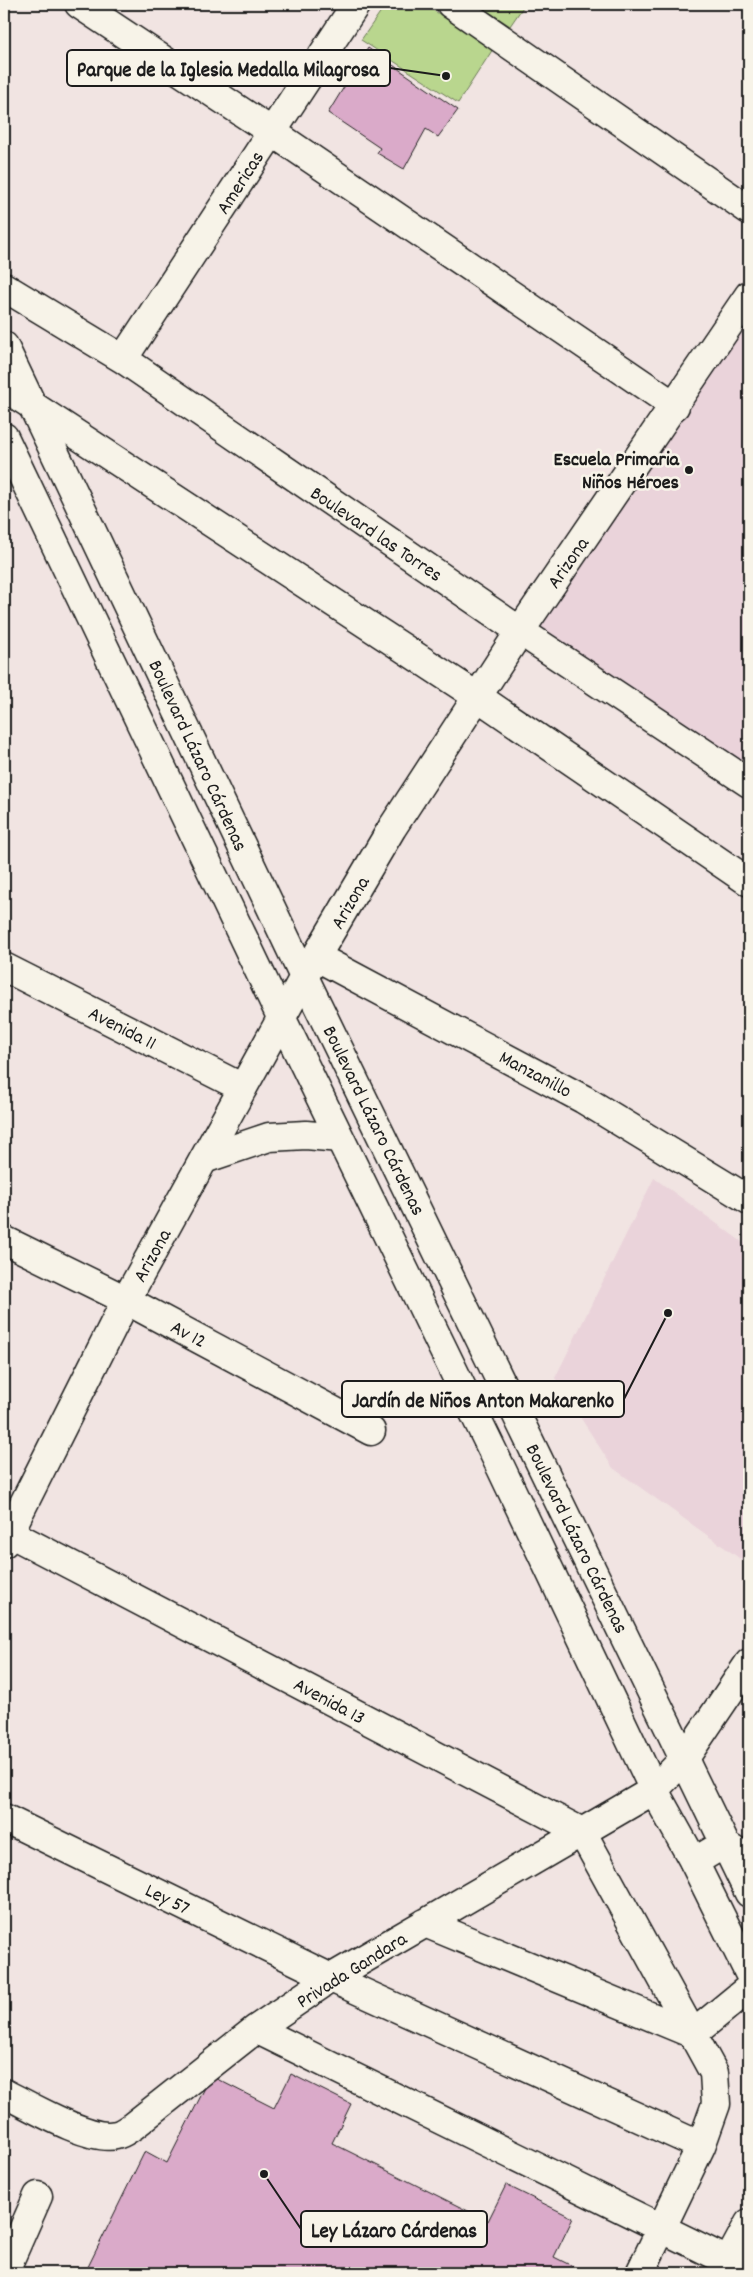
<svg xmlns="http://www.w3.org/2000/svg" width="753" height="2277" viewBox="0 0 753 2277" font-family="Dekko,sans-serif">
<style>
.built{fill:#ead3da}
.green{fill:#b9d68e;stroke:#6a7955}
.building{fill:#daaac9;stroke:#1c1c1c}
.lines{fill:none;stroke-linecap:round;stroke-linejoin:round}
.minor-casing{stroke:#1c1c1c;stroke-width:31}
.major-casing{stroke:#1c1c1c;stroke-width:31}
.minor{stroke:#f7f3e8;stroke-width:28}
.major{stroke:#f7f3e8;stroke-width:28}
.poi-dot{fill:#1c1c1c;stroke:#f7f3e8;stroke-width:2}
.labels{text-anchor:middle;stroke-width:5;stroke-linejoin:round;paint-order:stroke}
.street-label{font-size:20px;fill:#1c1c1c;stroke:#f7f3e8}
.poi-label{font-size:20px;font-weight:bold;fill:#1c1c1c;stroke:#f7f3e8;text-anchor:end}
.leader{fill:none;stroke:#1c1c1c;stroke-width:2}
.callout-dot{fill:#1c1c1c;stroke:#f7f3e8;stroke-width:2}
.callout{fill:#f7f3e8;stroke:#1c1c1c;stroke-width:2}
.callout-label{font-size:21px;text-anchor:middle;font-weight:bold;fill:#1c1c1c}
</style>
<rect width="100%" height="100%" fill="#f1e4e2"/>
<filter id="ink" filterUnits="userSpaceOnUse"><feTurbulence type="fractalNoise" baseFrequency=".02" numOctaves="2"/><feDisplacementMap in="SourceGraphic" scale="10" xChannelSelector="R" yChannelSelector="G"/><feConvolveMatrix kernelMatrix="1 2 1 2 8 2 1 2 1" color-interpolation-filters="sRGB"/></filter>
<g filter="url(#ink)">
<path class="built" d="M 749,310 L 749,782 L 520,631 Z
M 654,1178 L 749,1247 L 749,1565 L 613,1468 L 555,1378 Z"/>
<path class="green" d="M 386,4 L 424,4 L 493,49 L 458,103 L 361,40 Z
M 477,4 L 525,4 L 510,26 Z"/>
<path class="building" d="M 368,48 L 458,110 L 438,137 L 426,129 L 404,169 L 377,153 L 380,148 L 328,113 Z
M 291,2074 L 351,2104 L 332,2143 L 488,2221 L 506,2185 L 573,2218 L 554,2257 L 586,2273 L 85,2273 L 145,2151 L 167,2163 L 211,2076 L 274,2108 Z"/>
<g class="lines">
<g class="minor-casing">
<path id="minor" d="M 79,4 L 272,132 L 675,406
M 451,4 L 749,210
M 4,287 L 123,359 L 520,631 L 749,783
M 123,359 L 356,4
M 4,387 L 478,697 L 749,882
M 317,957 L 583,1099 L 749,1200
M 4,967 L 243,1088
M 4,1240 L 126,1300 L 371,1431
M 4,1530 L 582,1832 L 654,1790 L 685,1758 L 749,1663
M 4,1543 L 126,1300 L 304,977 L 392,828 L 520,631 L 749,295
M 4,1818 L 331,1978 L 701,2146
M 694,1862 L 724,1844 L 749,1860
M 425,1923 L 693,2034 L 749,1988
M 256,2029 L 728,2261 L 735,2273
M 4,2093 C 28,2105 90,2142 116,2135 C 122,2134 128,2129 133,2126 L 256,2029 L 331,1978 L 582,1832 L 714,2073 L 716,2104 L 701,2146 L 640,2273
M 4,2273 L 38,2196
M 722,2273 L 749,2223"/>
</g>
<g class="major-casing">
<path id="major" d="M 4,346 L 304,977 L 749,1893
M 4,437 L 282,1019 L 501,1468 L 654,1790 L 694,1862 L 749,1973
M 204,1159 L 269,1137 L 306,1135 L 340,1138"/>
</g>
<use href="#minor" class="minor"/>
<use href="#major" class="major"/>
</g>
</g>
<circle class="poi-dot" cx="689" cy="470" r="5"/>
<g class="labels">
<g class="street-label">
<text transform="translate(239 182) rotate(-57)" y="7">Americas</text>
<text transform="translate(377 533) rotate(34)" y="7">Boulevard las Torres</text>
<text transform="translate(567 562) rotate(-55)" y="7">Arizona</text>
<text transform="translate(199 755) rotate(65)" y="7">Boulevard Lázaro Cárdenas</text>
<text transform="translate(349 902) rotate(-60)" y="7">Arizona</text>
<text transform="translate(123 1027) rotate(27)" y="7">Avenida 11</text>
<text transform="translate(536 1073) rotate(28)" y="7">Manzanillo</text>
<text transform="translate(375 1120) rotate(64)" y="7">Boulevard Lázaro Cárdenas</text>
<text transform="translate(151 1255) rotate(-61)" y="7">Arizona</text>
<text transform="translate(189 1333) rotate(28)" y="7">Av 12</text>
<text transform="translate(578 1538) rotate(64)" y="7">Boulevard Lázaro Cárdenas</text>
<text transform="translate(330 1700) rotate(28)" y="7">Avenida 13</text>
<text transform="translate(168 1898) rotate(26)" y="7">Ley 57</text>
<text transform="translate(351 1969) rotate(-32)" y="7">Privada Gandara</text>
</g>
<g class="poi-label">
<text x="679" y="465">Escuela Primaria<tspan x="679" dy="23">Niños Héroes</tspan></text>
</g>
</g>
<path class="leader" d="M446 76L390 68M668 1313L624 1399M264 2174L301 2229"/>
<g class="callout-dot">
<circle cx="446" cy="76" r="5"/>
<circle cx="668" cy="1313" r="5"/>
<circle cx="264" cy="2174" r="5"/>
</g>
<g class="callout">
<rect x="67" y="50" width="323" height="36" rx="5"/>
<rect x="342" y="1381" width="282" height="36" rx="5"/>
<rect x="301" y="2211" width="186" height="36" rx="5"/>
</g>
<g class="callout-label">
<text x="228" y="76">Parque de la Iglesia Medalla Milagrosa</text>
<text x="483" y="1407">Jardín de Niños Anton Makarenko</text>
<text x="394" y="2237">Ley Lázaro Cárdenas</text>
</g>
<rect width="753" height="2277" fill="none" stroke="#f7f3e8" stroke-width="20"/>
<rect x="10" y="10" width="733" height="2257" fill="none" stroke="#1c1c1c" stroke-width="2" filter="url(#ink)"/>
</svg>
